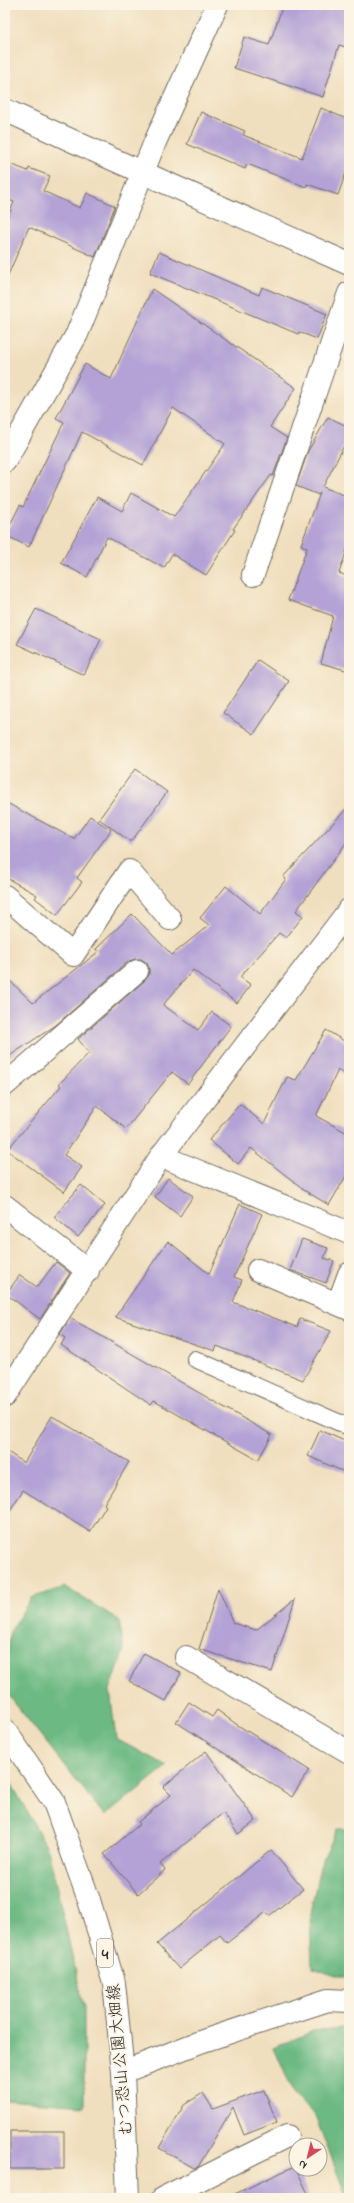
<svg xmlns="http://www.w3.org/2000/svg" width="354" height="2203" viewBox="0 0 354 2203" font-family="'Indie Flower','Klee One',sans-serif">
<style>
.forest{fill:#6cb983;stroke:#4c7257}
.building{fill:#b4a2d6}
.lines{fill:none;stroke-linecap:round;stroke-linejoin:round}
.lane-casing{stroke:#706a5e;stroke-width:18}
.street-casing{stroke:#706a5e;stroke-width:24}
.secondary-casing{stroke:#706a5e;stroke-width:24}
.primary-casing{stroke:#706a5e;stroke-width:24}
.lane{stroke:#fff;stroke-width:16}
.street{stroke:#fff;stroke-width:22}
.secondary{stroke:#fff;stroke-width:22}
.primary{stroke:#fff;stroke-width:22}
.labels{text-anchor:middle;stroke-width:3.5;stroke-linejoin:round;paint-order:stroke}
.shield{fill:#fcf5e5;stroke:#6a6863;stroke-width:1}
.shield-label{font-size:16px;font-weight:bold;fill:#2b2b2b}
.street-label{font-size:17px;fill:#2b2b2b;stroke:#fcf5e5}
</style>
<rect width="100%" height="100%" fill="#fcf5e5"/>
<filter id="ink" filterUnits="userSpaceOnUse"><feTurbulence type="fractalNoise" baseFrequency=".025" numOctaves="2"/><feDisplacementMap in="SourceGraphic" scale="8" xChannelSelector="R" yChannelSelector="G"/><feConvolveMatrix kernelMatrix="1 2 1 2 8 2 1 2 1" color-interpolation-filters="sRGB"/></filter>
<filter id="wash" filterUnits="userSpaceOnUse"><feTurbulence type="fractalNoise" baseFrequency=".012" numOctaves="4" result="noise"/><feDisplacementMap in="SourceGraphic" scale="16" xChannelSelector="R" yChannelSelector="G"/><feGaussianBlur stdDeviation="0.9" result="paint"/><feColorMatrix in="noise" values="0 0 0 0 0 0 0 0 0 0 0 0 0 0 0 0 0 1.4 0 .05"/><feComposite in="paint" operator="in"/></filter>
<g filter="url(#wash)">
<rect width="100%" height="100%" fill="#f0dfbe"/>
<path class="forest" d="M 65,1587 L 119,1620 L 124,1650 L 110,1690 L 116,1739 L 167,1766 L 105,1816 L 5,1691 L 10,1632 L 31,1598 Z
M 5,1772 L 48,1849 L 84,2008 L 84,2106 L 5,2100 Z
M 337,1829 L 349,1829 L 349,1976 L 336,1976 L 312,1968 L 310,1914 L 320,1867 Z
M 349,2027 L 349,2198 L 347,2198 L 315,2116 L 293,2092 L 274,2048 L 313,2031 Z"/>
<g id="blocks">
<path class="building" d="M 283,5 L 349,5 L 349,48 L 339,45 L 323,97 L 234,68 L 244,37 L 269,45 Z
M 321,108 L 349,120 L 349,164 L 338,195 L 307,184 L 306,187 L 247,164 L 245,169 L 187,144 L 201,112 L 245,131 L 243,135 L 302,158 Z
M 5,162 L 28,171 L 29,168 L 50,176 L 43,191 L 80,208 L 87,193 L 115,206 L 95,257 L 29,227 L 5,282 L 5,224 L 14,202 L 5,199 Z
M 159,252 L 259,295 L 262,287 L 327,314 L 317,339 L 299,332 L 298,334 L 150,273 Z
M 152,289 L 296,388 L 270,427 L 287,438 L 273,476 L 271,475 L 233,529 L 235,530 L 206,575 L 172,554 L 164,568 L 107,537 L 87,577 L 61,563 L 97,497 L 122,511 L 131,493 L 174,517 L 225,444 L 173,408 L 143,465 L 82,432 L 29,547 L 5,535 L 20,505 L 23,507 L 64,422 L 56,418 L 85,364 L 111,379 Z
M 328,417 L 349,427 L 349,436 L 323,487 L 349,497 L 349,544 L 339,573 L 349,577 L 349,671 L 321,663 L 333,616 L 288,600 L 307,548 L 301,545 L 320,493 L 319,495 L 296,486 L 308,451 Z
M 36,609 L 101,639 L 84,675 L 17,644 Z
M 258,660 L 289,681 L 254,734 L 223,713 Z
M 135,769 L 167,792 L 131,842 L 99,819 Z
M 5,802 L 74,839 L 90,816 L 111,830 L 77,878 L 82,882 L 57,915 L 35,898 L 37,895 L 5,877 Z
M 349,806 L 349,839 L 296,911 L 303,916 L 286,938 L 279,933 L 240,977 L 251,985 L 237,1003 L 193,970 L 163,1005 L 198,1030 L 212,1012 L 231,1026 L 188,1084 L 172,1072 L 126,1129 L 97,1106 L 64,1155 L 82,1167 L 64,1192 L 7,1150 L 61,1086 L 59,1084 L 89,1053 L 78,1039 L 145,980 L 149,975 L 149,969 L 147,963 L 141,959 L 135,959 L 129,961 L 56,1025 L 5,1059 L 5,976 L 33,1003 L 98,952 L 96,949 L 132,914 L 172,955 L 209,925 L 200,918 L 226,886 L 260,914 L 286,879 L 283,877 Z
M 326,1030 L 349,1044 L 349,1077 L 338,1070 L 316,1116 L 349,1134 L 349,1171 L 329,1205 L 302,1189 L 302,1188 L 251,1148 L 238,1164 L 209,1140 L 240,1104 L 264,1124 L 287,1077 L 296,1080 Z
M 168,1178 L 193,1196 L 180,1216 L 155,1197 Z
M 81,1185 L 105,1205 L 78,1237 L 54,1217 Z
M 240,1204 L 262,1214 L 234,1277 L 242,1280 L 233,1302 L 297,1327 L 300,1319 L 331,1331 L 303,1380 L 217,1346 L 215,1351 L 115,1317 L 168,1241 L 209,1274 Z
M 302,1239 L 328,1248 L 324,1258 L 334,1261 L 326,1283 L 290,1270 Z
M 56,1262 L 70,1273 L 40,1319 L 6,1294 L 20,1275 L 37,1287 Z
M 70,1318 L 272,1435 L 258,1460 L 154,1401 L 151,1405 L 61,1345 L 65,1338 L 60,1334 Z
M 52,1416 L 129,1462 L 104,1504 L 106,1506 L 90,1532 L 23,1490 L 5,1518 L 5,1450 L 24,1463 Z
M 320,1430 L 349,1443 L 349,1474 L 308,1456 Z
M 218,1588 L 233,1623 L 256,1630 L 295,1599 L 272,1672 L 199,1649 Z
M 144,1653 L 181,1673 L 166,1701 L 129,1681 Z
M 189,1702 L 212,1717 L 217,1710 L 236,1724 L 309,1770 L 292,1797 L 176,1722 Z
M 206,1751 L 256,1821 L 238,1834 L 223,1813 L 160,1864 L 165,1870 L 138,1894 L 104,1854 L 140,1824 L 138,1822 L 171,1795 L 163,1787 Z
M 271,1850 L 303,1889 L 269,1916 L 266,1912 L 227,1943 L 220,1935 L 179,1969 L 157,1944 Z
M 264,2090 L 277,2122 L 244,2135 L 233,2107 L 198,2167 L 194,2168 L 159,2148 L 184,2105 L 203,2093 L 213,2109 Z
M 10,2131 L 64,2131 L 64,2169 L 10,2169 Z
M 295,2166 L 310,2198 L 226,2198 Z"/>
</g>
</g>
<g filter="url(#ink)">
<use href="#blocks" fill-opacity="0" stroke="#706a5e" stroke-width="1"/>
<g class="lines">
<g class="lane-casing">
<path id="lane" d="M 195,1359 L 349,1427"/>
</g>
<g class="street-casing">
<path id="street" d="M 5,461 L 77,334 L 155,142 L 217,5
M 253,575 L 349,293
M 5,896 L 73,955 L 129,871 L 170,919
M 5,1085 L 137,971
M 161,1156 L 349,910
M 5,1206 L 88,1271
M 258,1270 L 349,1309
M 338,1304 L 349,1274
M 5,1396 L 161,1156 L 349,1233
M 186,1657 L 349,1752
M 163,2198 L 287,2136"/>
</g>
<g class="secondary-casing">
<path id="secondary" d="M 5,110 L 110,158 L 349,264"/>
</g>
<g class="primary-casing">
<path id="primary" d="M 5,1730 L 54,1802 L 89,1900 L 114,1983 L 123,2072 L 128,2198
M 123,2072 L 200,2042 L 328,2000 L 349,2001"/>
</g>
<use href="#lane" class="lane"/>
<use href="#street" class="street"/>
<use href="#secondary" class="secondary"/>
<use href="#primary" class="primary"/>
</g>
</g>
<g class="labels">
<rect class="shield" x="97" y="1939" width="16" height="28" rx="3"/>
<g class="shield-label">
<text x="105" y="1959">4</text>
</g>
<g class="street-label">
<text transform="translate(119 2060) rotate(-95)" y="6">むつ恐山公園大畑線</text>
</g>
</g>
<rect width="354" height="2203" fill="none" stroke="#fcf5e5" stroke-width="20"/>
<g transform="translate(308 2157) rotate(215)"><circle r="19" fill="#fcf5e5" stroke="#a8a49b"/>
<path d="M0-3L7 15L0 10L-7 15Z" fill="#d1495b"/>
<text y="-6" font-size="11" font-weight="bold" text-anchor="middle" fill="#2b2b2b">N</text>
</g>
</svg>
